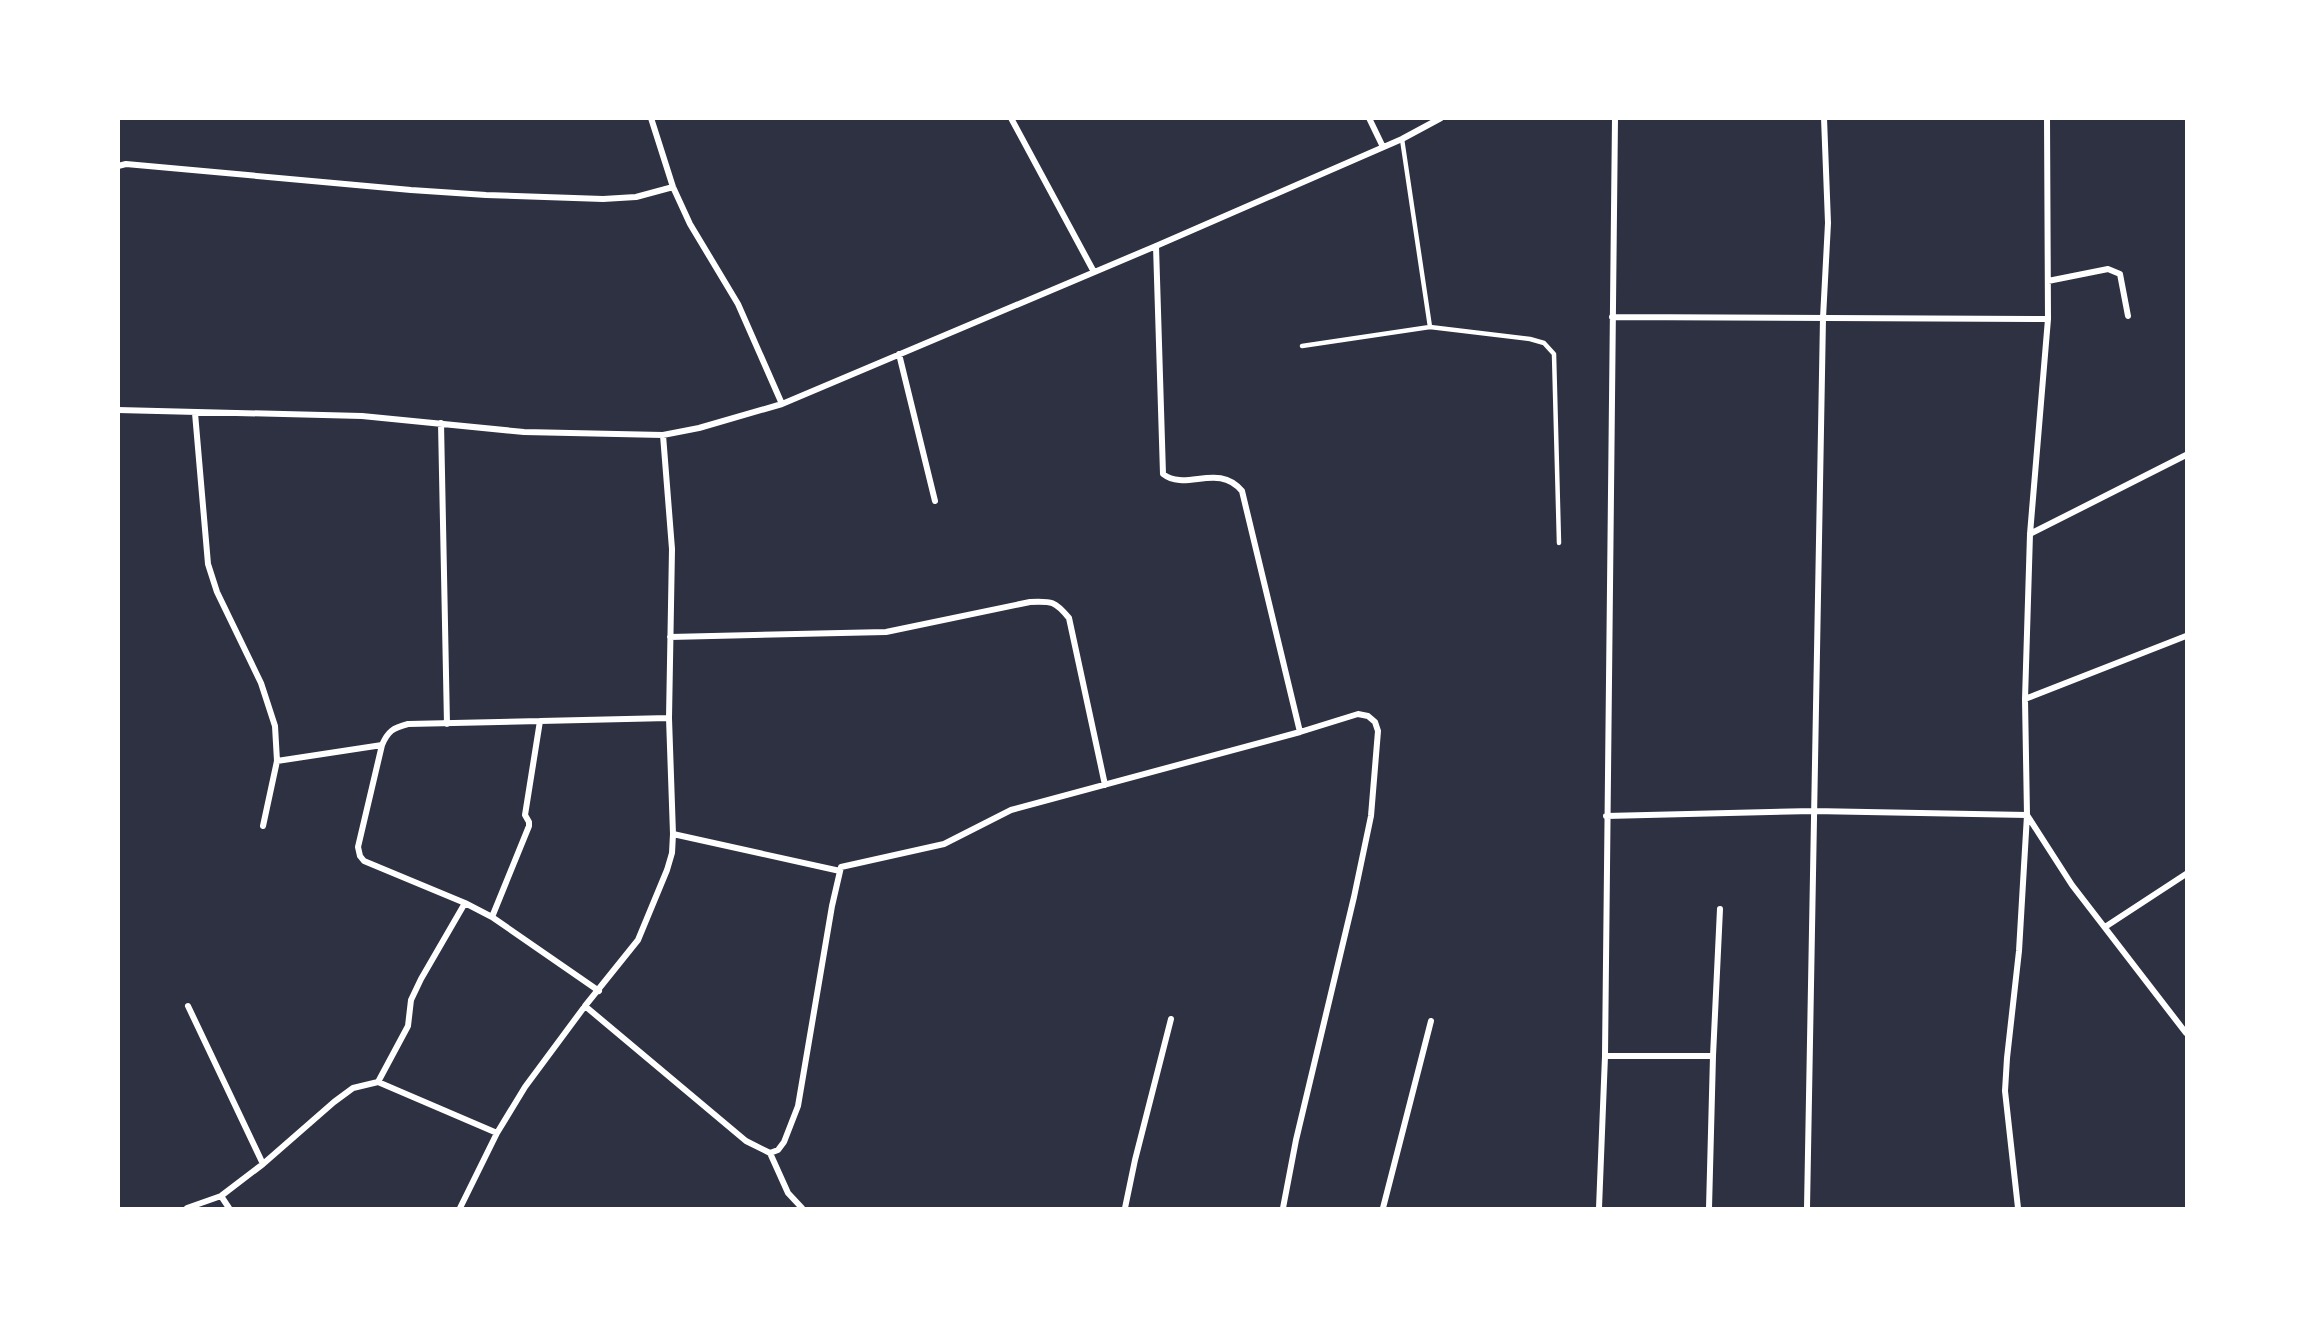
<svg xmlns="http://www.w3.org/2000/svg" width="2305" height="1327" viewBox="0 0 2305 1327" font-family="Signika,sans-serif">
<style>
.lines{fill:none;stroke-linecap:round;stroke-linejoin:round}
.service{stroke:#fff;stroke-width:4.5}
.minor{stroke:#fff;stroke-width:6}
</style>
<rect width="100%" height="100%" fill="#2d3142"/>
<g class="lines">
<path class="service" d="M 1402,139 L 1430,327
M 1302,346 L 1430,327 L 1530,339 L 1544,343 L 1554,354 L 1559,543"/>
<path class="minor" d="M 651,118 L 673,187 L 690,224 L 738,304 L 782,404
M 1011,118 L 1094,272
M 1369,118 L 1383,147
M 2047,118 L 2048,319 L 2030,534 L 2025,699 L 2027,815 L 2072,885 L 2186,1033
M 118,166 L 126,164 L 411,190 L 486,195 L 603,199 L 636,197 L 673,187
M 1156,246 L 1163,474 C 1186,492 1218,462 1242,491 L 1300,732
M 2048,281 L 2108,269 L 2120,274 L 2128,316
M 1612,317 L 2048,319
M 899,354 L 935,501
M 118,410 L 362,416 L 524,432 L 663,435 L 699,428 L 782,404 L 1156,246 L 1402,139 L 1441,118
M 195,413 L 208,564 L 217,592 L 261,683 L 275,726 L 277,761 L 263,826
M 441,423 L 447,724
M 2030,534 L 2186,455
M 670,637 L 886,632 L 1030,602 C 1052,601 1055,601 1069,618 L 1105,785
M 2025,699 L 2186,636
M 277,761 L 382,745
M 1606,816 L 1813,811 L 2027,815 L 2019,951 L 2007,1058 L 2005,1091 L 2018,1208
M 673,834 L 840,871
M 492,917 L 529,826 L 529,822 L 525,815 L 540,721
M 2105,927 L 2186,874
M 599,991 L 492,917 L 465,903 L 364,861 L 360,856 L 358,847 L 382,745 C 388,731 393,728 408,724 L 669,718
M 188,1006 L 263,1164
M 585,1006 L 746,1141 L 770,1153 L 778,1150 L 784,1142 L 798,1106 L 832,906 L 841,867 L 944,844 L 1011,810 L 1300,732 L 1358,714 L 1368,716 L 1375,722 L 1378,731 L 1371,816 L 1354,897 L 1296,1140 L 1283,1208
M 1605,1056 L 1713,1056
M 378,1082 L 408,1026 L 411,1000 L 421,979 L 465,903
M 770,1153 L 788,1193 L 802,1208
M 221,1196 L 229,1208
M 187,1208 L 221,1196 L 263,1164 L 334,1102 L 353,1088 L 378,1082 L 497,1133
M 460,1208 L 497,1133 L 525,1087 L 585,1006 L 638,940 L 667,870 L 672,853 L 673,834 L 669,718 L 672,549 L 663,435
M 1125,1208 L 1135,1160 L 1171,1019
M 1383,1208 L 1431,1021
M 1599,1208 L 1605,1056 L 1615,118
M 1709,1208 L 1713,1056 L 1720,909
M 1807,1208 L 1823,318 L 1828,223 L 1824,118"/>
</g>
<rect width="2305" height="1327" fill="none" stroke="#ffffff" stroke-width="240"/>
</svg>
